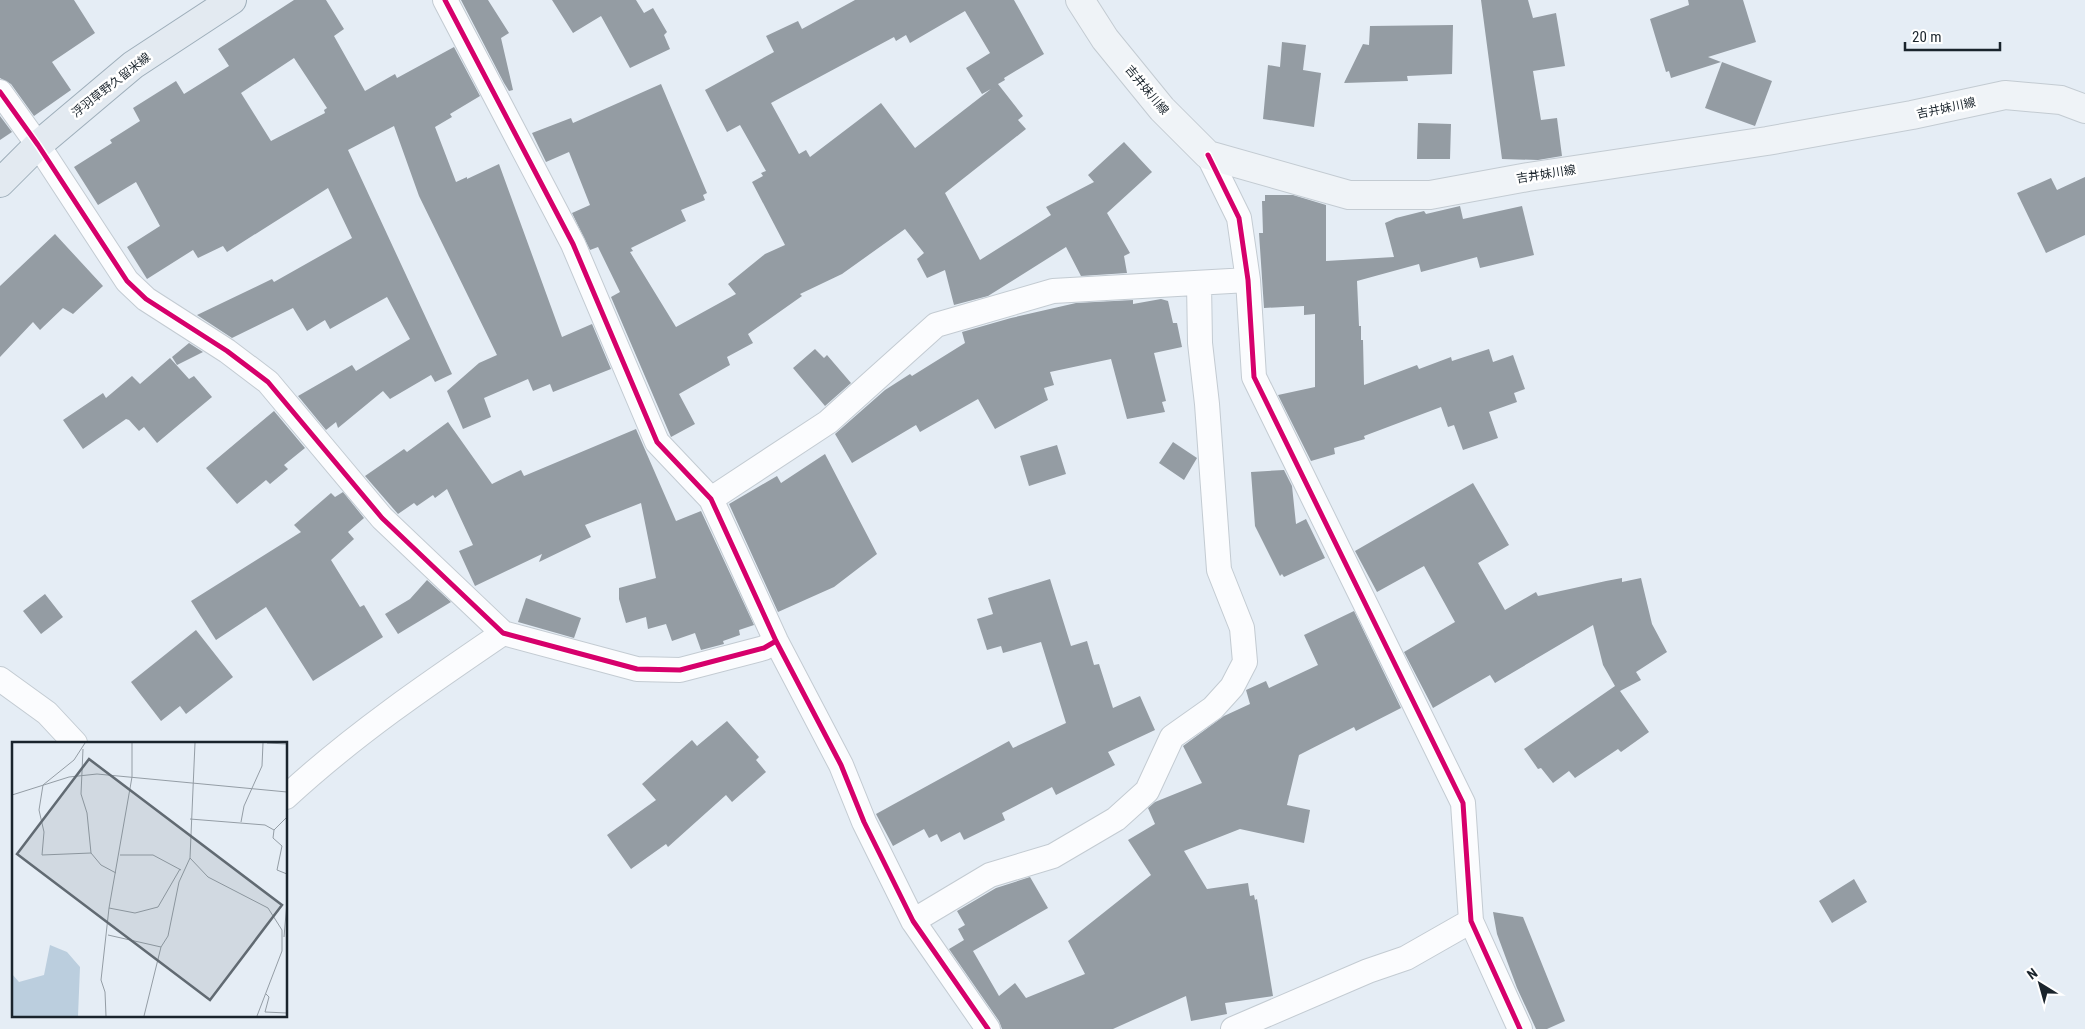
<svg xmlns="http://www.w3.org/2000/svg" width="2085" height="1029" viewBox="0 0 2085 1029" font-family="'Roboto Condensed','Noto Sans JP',sans-serif">
<style>
.building{fill:#949ca3;fill-rule:evenodd}
.lines{fill:none;stroke-linecap:round;stroke-linejoin:round}
.minor-casing{stroke:#c3cbd2;stroke-width:26}
.secondary-casing{stroke:#c3cbd2;stroke-width:30}
.primary-casing{stroke:#9eaeba;stroke-width:30}
.minor{stroke:#fbfcfe;stroke-width:24}
.secondary{stroke:#eff3f7;stroke-width:28}
.primary{stroke:#e3eaf1;stroke-width:28}
.cycleway-casing{stroke:#fff;stroke-width:8}
.cycleway{stroke:#d6006c;stroke-width:5}
.labels{text-anchor:middle;stroke-width:5;stroke-linejoin:round;paint-order:stroke}
.street-label{font-size:12px;fill:#1a242c;stroke:#fff}
.inset-road{fill:none;stroke:#949da5;stroke-width:1}
.view{fill:#616a72;fill-opacity:0.15;stroke:#616a72;stroke-width:2.5}
.inset-edge{fill:none;stroke:#1a242c;stroke-width:2.5}
</style>
<rect width="100%" height="100%" fill="#e5edf5"/>
<path class="building" d="M 0,0 L 74,0 L 95,33 L 52,62 L 71,90 L 34,116 L 11,84 L 0,78 Z
M 294,0 L 326,0 L 344,29 L 334,36 L 365,91 L 395,74 L 397,78 L 454,47 L 480,96 L 450,114 L 452,117 L 435,127 L 456,182 L 467,177 L 467,179 L 499,164 L 562,337 L 592,324 L 611,369 L 553,392 L 550,384 L 533,391 L 528,379 L 484,398 L 491,417 L 463,429 L 447,391 L 479,363 L 497,355 L 419,196 L 394,126 L 348,150 L 452,374 L 435,382 L 431,375 L 390,399 L 383,391 L 338,428 L 336,422 L 326,430 L 298,396 L 352,365 L 356,371 L 410,339 L 387,297 L 330,329 L 325,320 L 307,331 L 293,308 L 232,338 L 197,315 L 272,279 L 274,282 L 352,238 L 328,188 L 227,252 L 223,246 L 198,258 L 193,250 L 147,279 L 127,247 L 160,226 L 136,182 L 98,205 L 74,167 L 112,143 L 110,140 L 140,121 L 133,108 L 176,81 L 184,94 L 229,66 L 218,49 ZM 294,58 L 327,108 L 324,110 L 325,113 L 271,141 L 241,93 Z
M 461,0 L 488,0 L 509,33 L 501,38 L 513,90 L 509,91 L 504,83 Z
M 552,0 L 636,0 L 644,13 L 653,8 L 667,32 L 664,35 L 670,49 L 630,68 L 601,16 L 573,33 Z
M 855,0 L 1014,0 L 1044,54 L 1004,78 L 1005,80 L 998,84 L 1023,116 L 1018,120 L 1026,129 L 945,193 L 980,260 L 1051,215 L 1046,207 L 1094,182 L 1088,175 L 1124,142 L 1152,172 L 1107,213 L 1130,253 L 1124,256 L 1127,273 L 1081,276 L 1066,247 L 988,296 L 954,305 L 945,270 L 927,278 L 917,259 L 924,253 L 905,229 L 842,274 L 800,294 L 802,296 L 748,334 L 753,343 L 727,357 L 730,365 L 679,394 L 695,424 L 671,437 L 611,297 L 620,292 L 598,247 L 590,250 L 572,213 L 590,205 L 569,152 L 546,162 L 532,133 L 571,118 L 573,123 L 661,84 L 707,193 L 703,195 L 705,200 L 681,210 L 686,221 L 631,248 L 633,251 L 630,252 L 676,327 L 736,294 L 728,284 L 765,254 L 785,245 L 752,182 L 763,176 L 761,173 L 766,171 L 740,125 L 727,132 L 705,90 L 774,52 L 766,36 L 798,21 L 802,29 ZM 965,11 L 990,53 L 966,68 L 982,94 L 991,89 L 915,148 L 881,103 L 810,157 L 806,150 L 799,154 L 771,103 L 894,37 L 896,41 L 906,35 L 910,43 Z
M 1481,0 L 1528,0 L 1533,18 L 1556,13 L 1565,66 L 1533,71 L 1541,120 L 1557,118 L 1562,156 L 1538,160 L 1502,159 Z
M 1688,0 L 1743,0 L 1756,42 L 1708,57 L 1721,62 L 1671,78 L 1669,71 L 1666,72 L 1650,19 L 1689,5 Z
M 1453,25 L 1452,74 L 1407,76 L 1408,81 L 1344,83 L 1363,44 L 1369,45 L 1370,26 Z
M 1282,42 L 1306,45 L 1303,70 L 1321,73 L 1314,127 L 1263,119 L 1268,65 L 1280,67 Z
M 1722,62 L 1772,81 L 1755,126 L 1705,108 Z
M 0,116 L 12,132 L 0,140 Z
M 1418,123 L 1451,124 L 1450,159 L 1417,159 Z
M 2085,177 L 2085,235 L 2046,253 L 2017,193 L 2051,178 L 2057,190 Z
M 1265,195 L 1293,195 L 1326,205 L 1326,261 L 1394,257 L 1385,223 L 1396,218 L 1424,211 L 1426,214 L 1460,206 L 1463,219 L 1522,206 L 1534,255 L 1480,268 L 1477,257 L 1421,272 L 1419,264 L 1357,281 L 1359,326 L 1361,326 L 1361,340 L 1363,340 L 1364,385 L 1417,365 L 1419,369 L 1451,357 L 1452,361 L 1489,349 L 1493,362 L 1513,355 L 1525,389 L 1514,393 L 1517,402 L 1489,412 L 1498,438 L 1463,450 L 1454,425 L 1448,427 L 1441,407 L 1364,436 L 1365,439 L 1334,448 L 1335,454 L 1311,461 L 1278,395 L 1315,387 L 1315,314 L 1304,315 L 1304,306 L 1264,308 L 1259,233 L 1263,233 L 1262,201 L 1265,201 Z
M 55,234 L 103,286 L 73,314 L 63,308 L 40,330 L 33,322 L 0,357 L 0,286 Z
M 1161,299 L 1168,301 L 1173,323 L 1177,323 L 1182,347 L 1154,353 L 1166,401 L 1162,402 L 1165,412 L 1127,419 L 1111,359 L 1050,372 L 1054,385 L 1044,388 L 1048,400 L 995,429 L 978,399 L 920,432 L 916,425 L 852,463 L 835,434 L 885,390 L 910,374 L 912,376 L 965,343 L 962,332 L 1011,318 L 1076,303 L 1133,300 L 1133,304 Z
M 189,343 L 203,352 L 177,365 L 172,357 Z
M 815,349 L 824,358 L 827,355 L 851,383 L 825,406 L 793,368 Z
M 170,358 L 189,379 L 194,376 L 212,397 L 157,443 L 144,427 L 139,431 L 129,420 L 126,419 L 83,449 L 63,420 L 103,393 L 106,398 L 132,376 L 140,384 Z
M 274,411 L 305,448 L 284,465 L 288,469 L 270,484 L 266,480 L 237,504 L 206,468 Z
M 448,422 L 492,484 L 521,470 L 524,476 L 636,429 L 676,521 L 701,511 L 754,625 L 739,630 L 740,635 L 723,641 L 724,644 L 701,650 L 695,633 L 672,641 L 666,624 L 648,629 L 646,617 L 626,623 L 619,599 L 619,588 L 656,578 L 641,503 L 585,525 L 591,537 L 539,562 L 542,554 L 475,586 L 459,551 L 473,545 L 447,489 L 435,498 L 433,495 L 417,506 L 414,503 L 398,514 L 365,476 L 404,449 L 407,452 Z
M 1173,442 L 1197,458 L 1184,480 L 1159,463 Z
M 1057,445 L 1066,474 L 1029,486 L 1020,456 Z
M 825,454 L 877,554 L 834,587 L 778,612 L 729,504 L 777,476 L 781,483 Z
M 1284,470 L 1292,486 L 1296,524 L 1306,519 L 1325,558 L 1284,577 L 1282,574 L 1280,576 L 1255,526 L 1251,472 Z
M 1473,483 L 1509,545 L 1478,563 L 1505,610 L 1536,592 L 1538,596 L 1606,581 L 1622,578 L 1622,582 L 1641,578 L 1652,624 L 1667,652 L 1636,672 L 1641,680 L 1620,691 L 1649,732 L 1621,752 L 1618,749 L 1575,778 L 1569,771 L 1553,783 L 1541,768 L 1538,769 L 1524,749 L 1615,686 L 1603,665 L 1593,625 L 1495,683 L 1490,675 L 1433,708 L 1404,652 L 1455,622 L 1424,566 L 1377,592 L 1355,551 Z
M 343,492 L 364,518 L 348,532 L 354,539 L 331,560 L 360,607 L 364,605 L 383,637 L 313,681 L 266,607 L 216,640 L 191,601 L 301,532 L 294,525 L 331,493 L 335,497 Z
M 1050,579 L 1071,646 L 1087,641 L 1094,665 L 1099,664 L 1113,708 L 1140,696 L 1155,730 L 1108,752 L 1115,765 L 1056,795 L 1052,787 L 1002,813 L 1005,820 L 964,840 L 960,832 L 941,842 L 937,834 L 929,838 L 924,829 L 893,846 L 876,814 L 1009,741 L 1013,748 L 1066,723 L 1041,642 L 1003,653 L 1001,646 L 987,650 L 977,619 L 993,614 L 988,598 Z
M 427,580 L 451,602 L 398,634 L 385,614 L 410,599 Z
M 45,594 L 63,617 L 41,634 L 23,611 Z
M 526,598 L 581,618 L 574,638 L 518,622 Z
M 1354,611 L 1401,708 L 1356,731 L 1354,727 L 1299,755 L 1287,805 L 1310,810 L 1304,843 L 1240,829 L 1184,851 L 1207,889 L 1248,883 L 1250,896 L 1254,895 L 1255,900 L 1257,899 L 1273,996 L 1225,1003 L 1227,1014 L 1191,1021 L 1186,996 L 1113,1029 L 1002,1029 L 999,1021 L 949,949 L 964,940 L 958,929 L 965,925 L 957,911 L 996,888 L 1030,877 L 1048,908 L 973,951 L 999,996 L 1015,983 L 1026,998 L 1085,974 L 1068,941 L 1151,875 L 1128,840 L 1155,824 L 1148,808 L 1155,802 L 1202,783 L 1183,746 L 1224,716 L 1250,704 L 1246,690 L 1266,681 L 1269,688 L 1318,665 L 1304,635 Z
M 196,630 L 233,677 L 186,714 L 180,706 L 161,721 L 131,682 Z
M 727,721 L 759,757 L 756,760 L 766,772 L 732,802 L 726,795 L 668,847 L 666,844 L 631,869 L 607,835 L 656,800 L 642,784 L 692,740 L 697,746 Z
M 1854,879 L 1867,902 L 1832,923 L 1819,901 Z
M 1493,912 L 1523,917 L 1565,1021 L 1547,1029 L 1536,1029 L 1517,988 L 1497,934 Z"/>
<g class="lines">
<g class="minor-casing">
<path id="minor" d="M 445,0 L 573,244 L 657,442 L 711,499 L 776,641 L 841,765 L 864,822 L 913,921 L 988,1029
M 0,92 L 38,145 L 127,281 L 146,299 L 227,351 L 268,382 L 382,518 L 503,633 L 637,669 L 680,670 L 764,648 L 776,641
M 1208,155 L 1239,218 L 1248,280 L 1254,377 L 1463,803 L 1471,921 L 1520,1029
M 711,499 L 828,422 L 936,325 L 1053,291 L 1248,280
M 0,679 L 47,713 L 75,743
M 286,797 C 353,735 428,684 503,633
M 913,921 L 990,875 L 1053,856 L 1116,819 L 1147,791 L 1172,737 L 1213,708 L 1232,687 L 1245,662 L 1242,628 L 1219,570 L 1207,404 L 1200,343 L 1199,283
M 1233,1029 L 1368,971 L 1406,958 L 1471,921"/>
</g>
<g class="secondary-casing">
<path id="secondary" d="M 1080,0 L 1105,39 L 1162,109 L 1208,155 L 1349,195 L 1430,195 L 1528,177 L 1767,141 L 1912,115 L 2005,95 L 2061,100 L 2085,109"/>
</g>
<g class="primary-casing">
<path id="primary" d="M 0,183 L 38,145 L 133,65 L 232,0"/>
</g>
<use href="#minor" class="minor"/>
<use href="#secondary" class="secondary"/>
<use href="#primary" class="primary"/>
<g class="cycleway-casing">
<path id="cycleway" d="M 445,0 L 573,244 L 657,442 L 711,499 L 776,641 L 841,765 L 864,822 L 913,921 L 988,1029
M 0,92 L 38,145 L 127,281 L 146,299 L 227,351 L 268,382 L 382,518 L 503,633 L 637,669 L 680,670 L 764,648 L 776,641
M 1208,155 L 1239,218 L 1248,280 L 1254,377 L 1463,803 L 1471,921 L 1520,1029"/>
</g>
<use href="#cycleway" class="cycleway"/>
</g>
<g class="labels">
<g class="street-label">
<text transform="translate(111 85) rotate(-38)" y="4">浮羽草野久留米線</text>
<text transform="translate(1147 90) rotate(50)" y="4">吉井妹川線</text>
<text transform="translate(1946 108) rotate(-12)" y="4">吉井妹川線</text>
<text transform="translate(1546 174) rotate(-9)" y="4">吉井妹川線</text>
</g>
</g>
<g transform="translate(12 742)">
<rect width="275" height="275" fill="#e5edf5"/>
<path d="M 38,203 L 55,210 L 68,225 L 66,274 L 0,274 L 0,232 L 7,240 L 32,233 Z" fill="#bbcede"/>
<path class="inset-road" d="M 73,1 L 62,18 L 31,43 L 27,68 L 32,90 L 30,113 L 79,111M 183,1 L 178,116 L 196,135 L 256,166 L 270,188 L 270,209 L 245,274M 255,1 L 275,2M 71,7 L 69,52 L 75,71 L 79,111 L 89,123 L 104,131M 0,53 L 57,35 L 85,32 L 275,50M 178,77 L 253,83 L 262,88M 229,80 L 232,64 L 250,24 L 251,1M 262,88 L 261,96 L 270,104 L 265,128 L 275,132M 262,88 L 275,75M 108,113 L 141,113 L 169,128M 97,166 L 123,171 L 146,165 L 168,127M 96,193 L 149,205M 272,195 L 275,160M 254,252 L 257,255 L 253,270 L 275,271M 94,274 L 93,250 L 89,238 L 97,166 L 120,35 L 120,1M 132,274 L 149,205 L 156,194 L 167,140 L 178,116"/>
<path class="view" d="M 77,17 L 270,163 L 198,258 L 5,112 Z"/>
<rect width="275" height="275" class="inset-edge"/>
</g>
<g transform="translate(2040 984) rotate(323)" stroke="#ffffff" stroke-width="4" paint-order="stroke">
<path d="M0-4L9 19L0 12L-9 19Z" fill="#1a242c"/>
<text y="-8" font-size="14" font-weight="bold" text-anchor="middle" fill="#1a242c">N</text>
</g>
<path d="M1905 42v8h95v-8" fill="none" stroke="#1a242c" stroke-width="2.5"/>
<text x="1912" y="42" font-size="15" fill="#1a242c" stroke="#ffffff" stroke-width="4" paint-order="stroke">20 m</text>
</svg>
